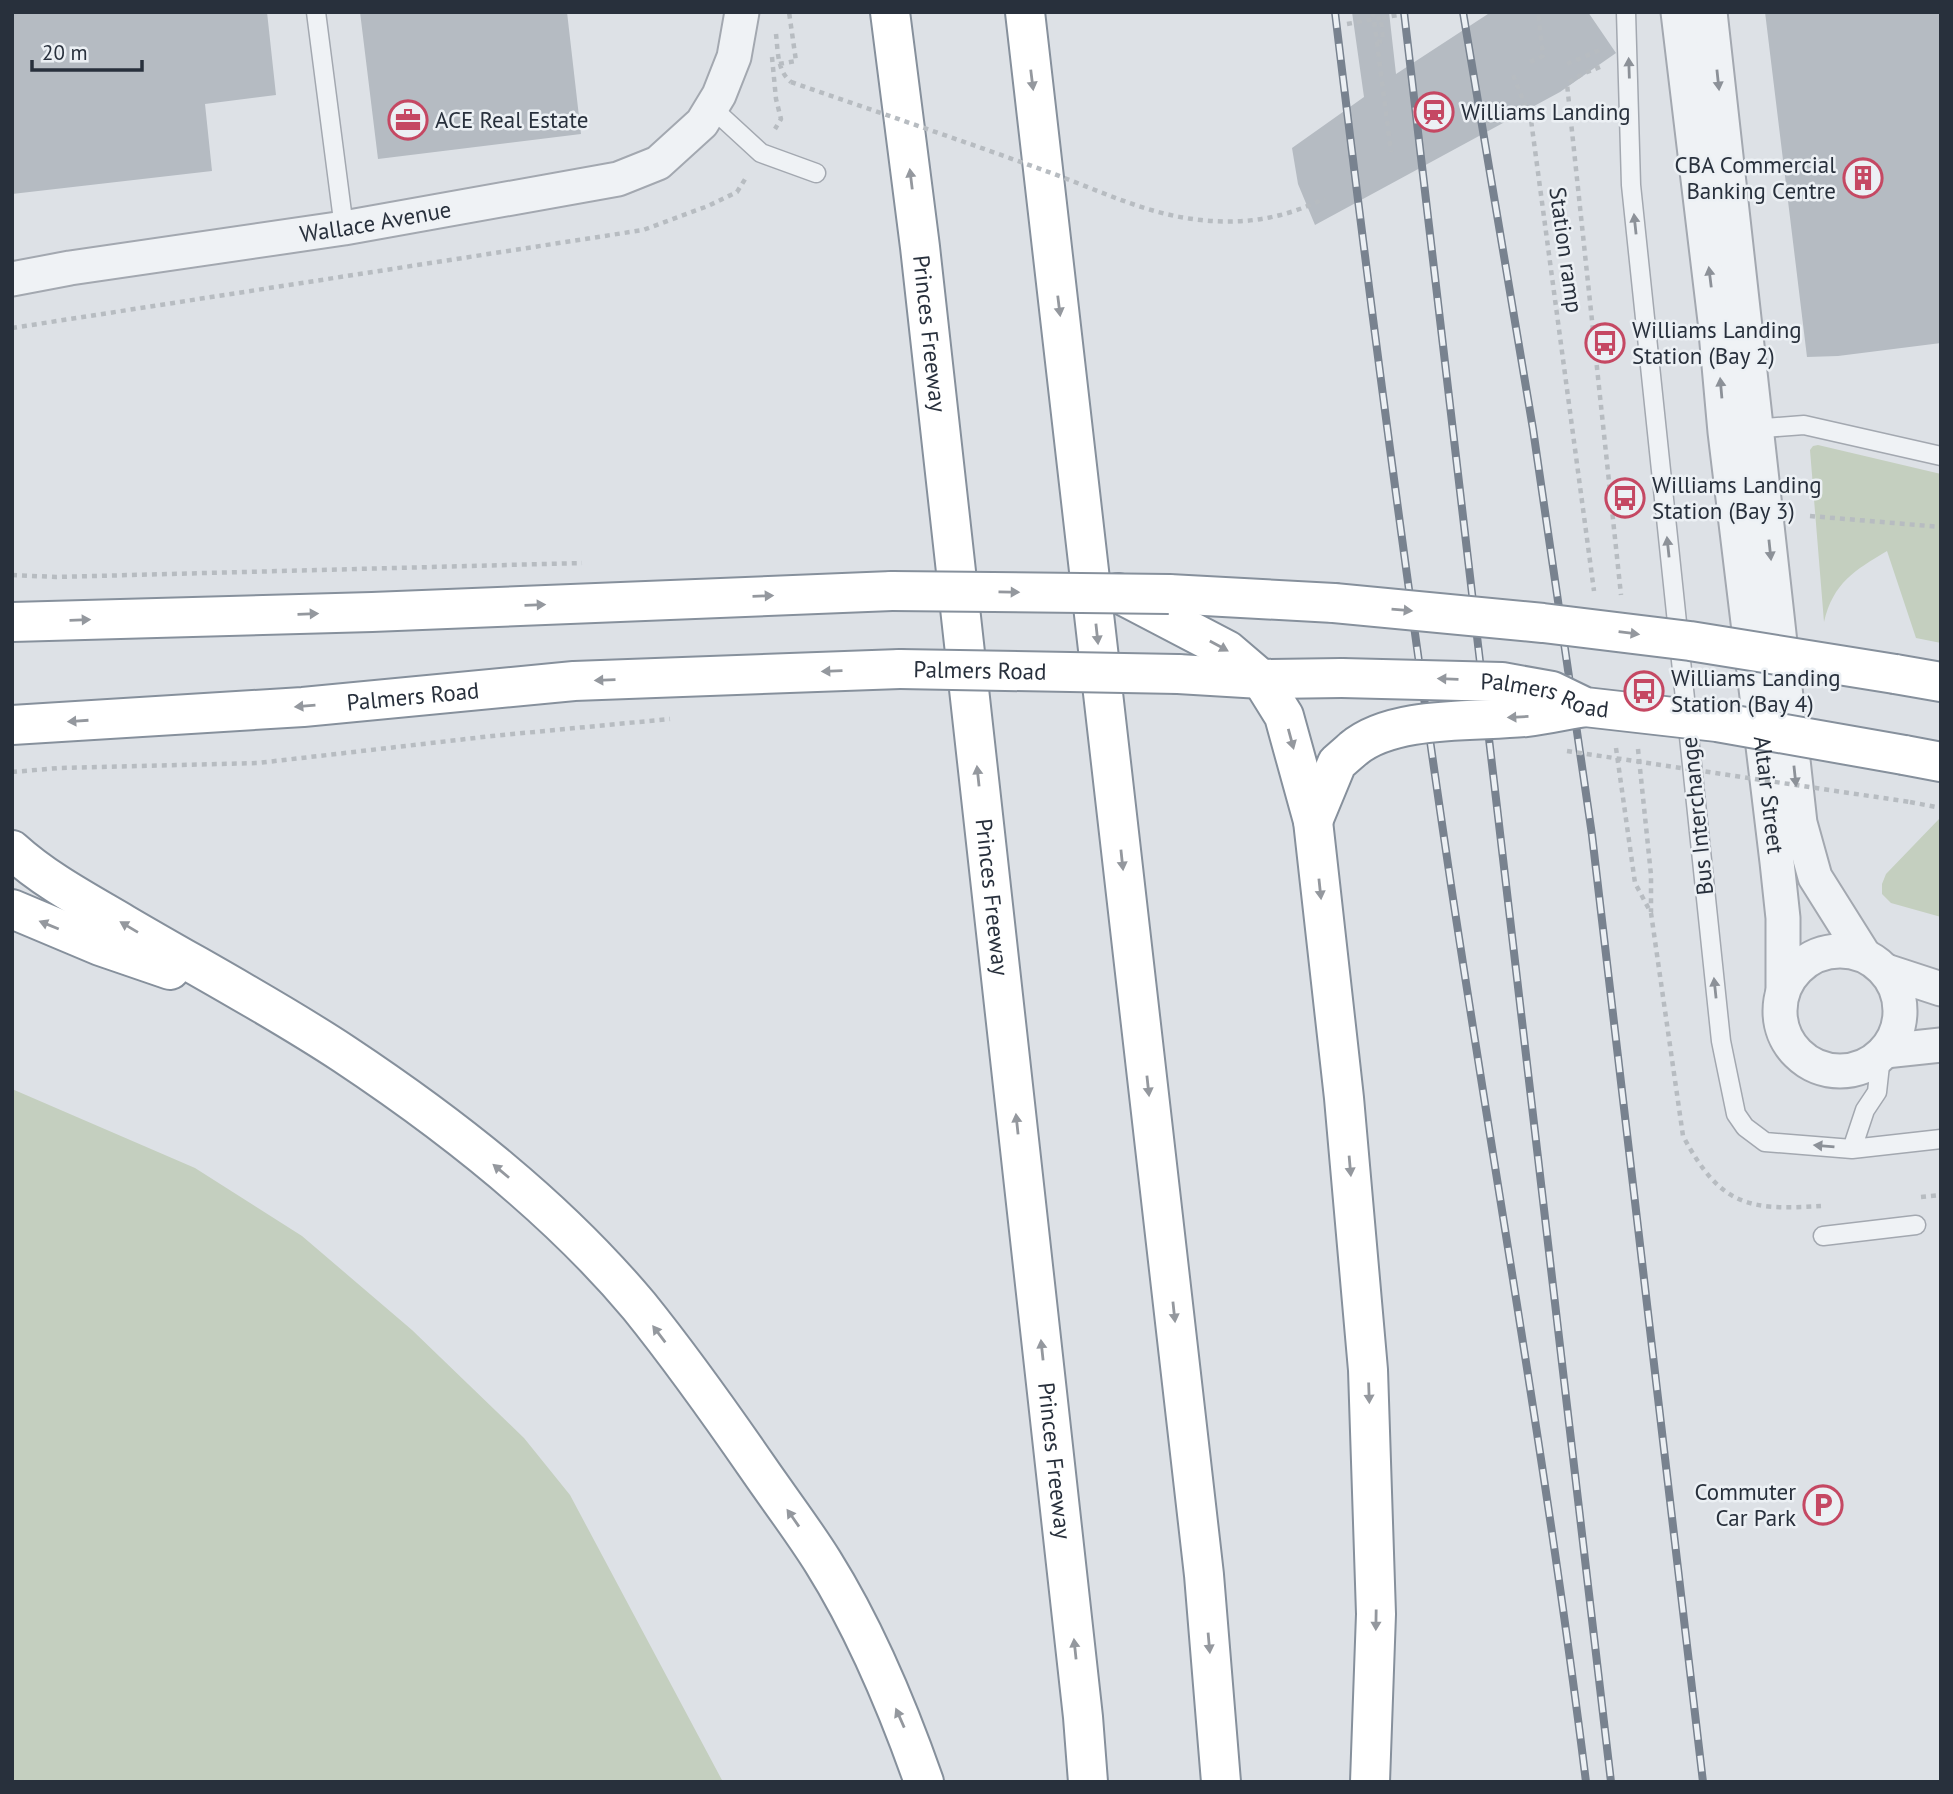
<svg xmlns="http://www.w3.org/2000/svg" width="1953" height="1794" viewBox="0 0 1953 1794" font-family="'PT Sans',sans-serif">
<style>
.green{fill:#c4cfbf}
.building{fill:#b5bbc2}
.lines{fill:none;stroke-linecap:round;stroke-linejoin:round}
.service-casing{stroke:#a3a8b0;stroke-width:21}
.minor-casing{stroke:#a3a8b0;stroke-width:37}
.trunk-casing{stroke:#86909c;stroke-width:42}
.motorway-casing{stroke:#86909c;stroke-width:42}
.path{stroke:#b7bcc1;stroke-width:4.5;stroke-dasharray:5 5;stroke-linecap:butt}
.service{stroke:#eff2f5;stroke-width:18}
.minor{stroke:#eff2f5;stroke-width:33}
.trunk{stroke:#fff;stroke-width:38}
.motorway{stroke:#fff;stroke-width:38}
.rail-casing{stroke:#78828f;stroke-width:8}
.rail{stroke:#ecf0f4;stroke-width:5;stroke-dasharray:16;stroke-linecap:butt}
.trunk-bridge-casing{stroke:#86909c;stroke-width:42;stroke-linecap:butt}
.motorway-bridge-casing{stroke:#86909c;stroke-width:42;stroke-linecap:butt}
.path-bridge{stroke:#b7bcc1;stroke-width:4.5;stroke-dasharray:5 5;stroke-linecap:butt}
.trunk-bridge{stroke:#fff;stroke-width:38}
.motorway-bridge{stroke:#fff;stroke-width:38}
.oneway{fill:#8c9198}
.oneway2{fill:#94989e}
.labels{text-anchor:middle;stroke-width:5;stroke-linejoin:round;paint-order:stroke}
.poi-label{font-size:23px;fill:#28303c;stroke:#ecf0f4;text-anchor:start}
.street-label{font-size:23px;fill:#28303c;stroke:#ecf0f4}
</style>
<rect width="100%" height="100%" fill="#dde1e6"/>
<path class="green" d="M 1818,445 L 1941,474 L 1941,643 L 1916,638 L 1887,551 C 1855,570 1833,583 1824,622 L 1810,450 L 1813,446 Z
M 1939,819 L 1941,819 L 1941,917 L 1891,903 L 1882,894 L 1882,884 L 1886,874 Z
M 12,1089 L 195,1168 L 302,1236 L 412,1330 L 524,1438 L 570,1495 L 723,1782 L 12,1782 Z"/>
<path class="building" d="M 12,12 L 267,12 L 276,95 L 205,104 L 212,171 L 12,194 Z
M 360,12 L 567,12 L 581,134 L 378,159 Z
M 1352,12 L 1389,12 L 1396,74 L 1491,12 L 1588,12 L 1616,53 L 1560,92 L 1315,225 L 1298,184 L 1292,148 L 1364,97 Z
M 1765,12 L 1941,12 L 1941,343 L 1838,356 L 1807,357 Z"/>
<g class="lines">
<g class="service-casing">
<path id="service" d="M 316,12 L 344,228
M 1626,12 L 1631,185 L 1721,1041 L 1736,1114 L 1745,1127 L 1765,1142 L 1852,1149 L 1941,1139
M 712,108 L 761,153 L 816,173
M 1752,429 L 1804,425 L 1941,456
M 1852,1149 L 1865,1110 L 1877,1092 L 1881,1056
M 1823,1236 L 1916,1225"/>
</g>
<g class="minor-casing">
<g id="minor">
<path id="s1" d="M 1678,12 L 1715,321 L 1725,432 L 1777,862 L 1783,918 L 1783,991"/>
<path d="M 1710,12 L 1800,823 L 1815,877 L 1864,955"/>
<path id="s2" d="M 12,279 L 70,268 L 344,228 L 618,179 L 658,163 L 702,123 L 719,95 L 734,57 L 742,12"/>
<circle cx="1840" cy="1011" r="60"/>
<path d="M 1886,971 L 1941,989"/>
<path d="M 1885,1051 L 1941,1045"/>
</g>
</g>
<g class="trunk-casing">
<g id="trunk">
<path d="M 1118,593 L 1227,650 L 1261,679"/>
<path d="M 1169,594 L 1334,603"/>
<path d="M 12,622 L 372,612 L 892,591"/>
<path d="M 1178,674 L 1261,679 L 1342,678"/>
<path d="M 1895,674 L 1941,682"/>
<path id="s3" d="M 12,725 L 303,707 L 574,681 L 900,669"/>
<path d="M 1904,755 L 1941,762"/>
</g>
</g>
<g class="motorway-casing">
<g id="motorway">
<path id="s4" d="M 890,12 L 920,247 L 1083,1717 L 1088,1782"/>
<path d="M 1025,12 L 1204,1575 L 1221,1782"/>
<path d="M 1261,679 L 1284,716 L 1313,821 L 1344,1098 L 1368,1370 L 1376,1614 L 1370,1782"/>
<path d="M 1313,821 L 1337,763 L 1353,749"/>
<path d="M 12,850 C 45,880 85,901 124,924 C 197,967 273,1007 344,1054 C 451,1125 556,1207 639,1306 C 681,1358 720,1413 758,1468 C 780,1500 803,1530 823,1562 C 865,1629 898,1708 924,1782"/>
<path d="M 12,909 L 100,946 L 170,970"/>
</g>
</g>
<path class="path" d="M 1347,24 L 1381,18
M 776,34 C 778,51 777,71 791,82
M 1377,42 L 1383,41 L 1381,18 L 1398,15
M 772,57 L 776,99 L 781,119 L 775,129
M 1530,62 L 1543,56 L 1538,12
M 779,64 L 796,61 L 789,12
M 1567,64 L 1602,49
M 1600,67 L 1582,74 L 1567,84 L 1621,595
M 1513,75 L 1531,120 L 1594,591
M 12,328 L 643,230 L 708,206 L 737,192 L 747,176
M 1810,516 L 1941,527
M 12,575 L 56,577 L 582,563
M 1616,748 L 1635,883 L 1651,913 L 1683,1136 C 1720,1205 1747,1211 1821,1206
M 1638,749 L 1651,875 L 1651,912
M 12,772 L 59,768 L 258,763 L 492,736 L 670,719
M 1910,802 L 1941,808
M 1921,1197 L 1941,1195"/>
<use href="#service" class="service"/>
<use href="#minor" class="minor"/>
<use href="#trunk" class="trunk"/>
<use href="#motorway" class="motorway"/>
<g class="rail-casing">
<path id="rail" d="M 1335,12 C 1370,304 1408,594 1451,885 C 1496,1184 1549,1482 1586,1782
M 1404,12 L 1611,1782
M 1463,12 L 1533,429 L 1592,835 L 1703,1782"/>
</g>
<use href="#rail" class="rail"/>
<g class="trunk-bridge-casing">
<g id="trunk-bridge">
<path d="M 892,591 L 1169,594"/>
<path d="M 1334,603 L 1543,623 L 1690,641 L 1895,674"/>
<path id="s5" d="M 900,669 L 1178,674"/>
<path id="s6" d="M 1342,678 L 1502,682 L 1552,691 L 1585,707 L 1717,722 L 1904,755"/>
</g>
</g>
<g class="motorway-bridge-casing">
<path id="motorway-bridge" d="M 1353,749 C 1393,715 1476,722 1526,717 C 1546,715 1566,710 1585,707"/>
</g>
<path class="path-bridge" d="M 1373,12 L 1391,152
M 791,82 C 875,111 960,140 1043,170 C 1094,188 1147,215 1201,220 C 1245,225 1286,218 1325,198
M 1567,751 L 1910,802"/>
<use href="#trunk-bridge" class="trunk-bridge"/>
<use href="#motorway-bridge" class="motorway-bridge"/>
</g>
<defs><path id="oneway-solid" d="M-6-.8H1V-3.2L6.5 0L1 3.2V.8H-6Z" transform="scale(1.75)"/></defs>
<g class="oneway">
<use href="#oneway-solid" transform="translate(1629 68) rotate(-92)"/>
<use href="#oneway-solid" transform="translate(1718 80) rotate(84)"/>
<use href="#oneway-solid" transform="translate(1635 224) rotate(-96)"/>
<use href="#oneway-solid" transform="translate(1710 277) rotate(-97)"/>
<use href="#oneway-solid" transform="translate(1721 388) rotate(-95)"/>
<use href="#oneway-solid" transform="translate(1668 547) rotate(-96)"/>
<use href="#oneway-solid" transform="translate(1770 550) rotate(84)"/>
<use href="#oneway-solid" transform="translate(1795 776) rotate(84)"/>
<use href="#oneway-solid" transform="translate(1715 988) rotate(-96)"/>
<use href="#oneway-solid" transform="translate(1824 1146) rotate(-175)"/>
</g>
<g class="oneway2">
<use href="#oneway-solid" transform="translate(1032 80) rotate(83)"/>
<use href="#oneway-solid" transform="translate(911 179) rotate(-97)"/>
<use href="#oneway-solid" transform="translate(1059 306) rotate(83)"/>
<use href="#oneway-solid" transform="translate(1009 592) rotate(1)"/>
<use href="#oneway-solid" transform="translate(763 596) rotate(-2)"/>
<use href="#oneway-solid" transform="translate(535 605) rotate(-2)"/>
<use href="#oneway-solid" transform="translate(1402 610) rotate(5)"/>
<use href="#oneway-solid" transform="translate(308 614) rotate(-2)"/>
<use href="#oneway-solid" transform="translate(80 620) rotate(-2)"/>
<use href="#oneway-solid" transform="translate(1629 633) rotate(7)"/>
<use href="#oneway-solid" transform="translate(1097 634) rotate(84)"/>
<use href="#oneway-solid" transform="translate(1219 646) rotate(29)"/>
<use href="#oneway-solid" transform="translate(832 671) rotate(178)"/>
<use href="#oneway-solid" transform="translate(1448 679) rotate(-178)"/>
<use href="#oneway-solid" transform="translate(605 680) rotate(178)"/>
<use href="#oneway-solid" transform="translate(305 706) rotate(175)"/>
<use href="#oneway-solid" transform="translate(1518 717) rotate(177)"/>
<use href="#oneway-solid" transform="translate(78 721) rotate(176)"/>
<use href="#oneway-solid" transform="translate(1291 739) rotate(75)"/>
<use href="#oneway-solid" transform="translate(978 776) rotate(-96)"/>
<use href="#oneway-solid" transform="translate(1122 860) rotate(84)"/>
<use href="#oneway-solid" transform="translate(1320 889) rotate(84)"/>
<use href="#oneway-solid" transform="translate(49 925) rotate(-158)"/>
<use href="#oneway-solid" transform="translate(129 927) rotate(-149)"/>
<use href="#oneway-solid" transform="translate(1148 1086) rotate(84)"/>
<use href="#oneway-solid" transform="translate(1017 1124) rotate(-96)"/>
<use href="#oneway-solid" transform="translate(1350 1166) rotate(85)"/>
<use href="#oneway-solid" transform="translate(501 1171) rotate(-140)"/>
<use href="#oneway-solid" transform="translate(1174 1312) rotate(84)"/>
<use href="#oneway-solid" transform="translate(659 1334) rotate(-127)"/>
<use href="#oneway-solid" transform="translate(1042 1350) rotate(-96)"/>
<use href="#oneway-solid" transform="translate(1369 1393) rotate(88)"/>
<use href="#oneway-solid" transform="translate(793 1518) rotate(-125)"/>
<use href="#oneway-solid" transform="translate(1376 1620) rotate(91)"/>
<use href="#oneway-solid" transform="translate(1209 1643) rotate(85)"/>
<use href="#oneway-solid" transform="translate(1075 1649) rotate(-96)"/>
<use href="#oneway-solid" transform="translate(900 1718) rotate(-114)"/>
</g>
<defs>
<g id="station-ring" transform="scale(2.0125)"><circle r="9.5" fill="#ecf0f4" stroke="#c54863" stroke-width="1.5"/><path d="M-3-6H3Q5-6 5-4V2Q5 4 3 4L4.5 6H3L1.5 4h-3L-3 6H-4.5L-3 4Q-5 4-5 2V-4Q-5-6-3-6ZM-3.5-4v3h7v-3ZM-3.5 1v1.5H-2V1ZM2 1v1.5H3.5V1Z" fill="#c54863"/></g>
<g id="office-ring" transform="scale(2.0125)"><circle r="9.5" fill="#ecf0f4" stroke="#c54863" stroke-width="1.5"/><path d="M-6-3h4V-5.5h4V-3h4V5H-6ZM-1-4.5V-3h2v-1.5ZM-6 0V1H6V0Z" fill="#c54863"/></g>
<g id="building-ring" transform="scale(2.0125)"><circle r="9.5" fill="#ecf0f4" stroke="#c54863" stroke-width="1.5"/><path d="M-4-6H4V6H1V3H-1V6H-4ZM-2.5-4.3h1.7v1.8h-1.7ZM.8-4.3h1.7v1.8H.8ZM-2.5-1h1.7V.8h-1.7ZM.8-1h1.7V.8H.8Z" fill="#c54863"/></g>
<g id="bus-ring" transform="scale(2.0125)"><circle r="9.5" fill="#ecf0f4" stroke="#c54863" stroke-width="1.5"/><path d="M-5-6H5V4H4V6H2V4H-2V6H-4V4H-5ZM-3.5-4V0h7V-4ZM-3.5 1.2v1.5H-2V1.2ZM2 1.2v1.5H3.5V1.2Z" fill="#c54863"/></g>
<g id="parking-ring" transform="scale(2.0125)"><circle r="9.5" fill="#ecf0f4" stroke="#c54863" stroke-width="1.5"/><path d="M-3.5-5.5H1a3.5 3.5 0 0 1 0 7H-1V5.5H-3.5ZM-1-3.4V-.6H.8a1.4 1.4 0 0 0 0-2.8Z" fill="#c54863"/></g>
</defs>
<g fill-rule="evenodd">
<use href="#station-ring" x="1434" y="112"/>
<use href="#office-ring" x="408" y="120"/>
<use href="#building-ring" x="1863" y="178"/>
<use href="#bus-ring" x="1605" y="343"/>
<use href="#bus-ring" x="1625" y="498"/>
<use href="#bus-ring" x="1644" y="691"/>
<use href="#parking-ring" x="1823" y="1505"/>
</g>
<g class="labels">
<g class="poi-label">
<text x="1461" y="120">Williams Landing</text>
<text x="435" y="128">ACE Real Estate</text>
<text x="1836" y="173" text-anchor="end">CBA Commercial<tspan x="1836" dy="26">Banking Centre</tspan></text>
<text x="1632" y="338">Williams Landing<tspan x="1632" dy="26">Station (Bay 2)</tspan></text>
<text x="1652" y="493">Williams Landing<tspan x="1652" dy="26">Station (Bay 3)</tspan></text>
<text x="1671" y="686">Williams Landing<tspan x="1671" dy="26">Station (Bay 4)</tspan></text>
<text x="1796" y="1500" text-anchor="end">Commuter<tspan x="1796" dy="26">Car Park</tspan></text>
</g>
<g class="street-label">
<text dy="8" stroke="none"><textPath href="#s2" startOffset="368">Wallace Avenue</textPath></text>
<text transform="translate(1566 250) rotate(82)" y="8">Station ramp</text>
<text dy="8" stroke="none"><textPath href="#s4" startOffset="324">Princes Freeway</textPath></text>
<text dy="8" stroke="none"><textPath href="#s5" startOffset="80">Palmers Road</textPath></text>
<text dy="8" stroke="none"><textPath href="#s6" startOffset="205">Palmers Road</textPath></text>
<text dy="8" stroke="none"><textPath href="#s3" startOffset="402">Palmers Road</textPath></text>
<text dy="8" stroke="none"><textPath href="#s1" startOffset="788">Altair Street</textPath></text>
<text transform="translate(1697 816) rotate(-96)" y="8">Bus Interchange</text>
<text dy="8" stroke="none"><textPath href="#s4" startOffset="891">Princes Freeway</textPath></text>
<text dy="8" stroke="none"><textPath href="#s4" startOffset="1458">Princes Freeway</textPath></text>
</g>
</g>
<rect width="1953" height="1794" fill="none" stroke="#28303c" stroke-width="28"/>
<path d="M32 60v10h110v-10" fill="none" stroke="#28303c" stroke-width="3.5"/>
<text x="42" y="60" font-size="21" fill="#28303c" stroke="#ecf0f4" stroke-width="5" paint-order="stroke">20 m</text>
</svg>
